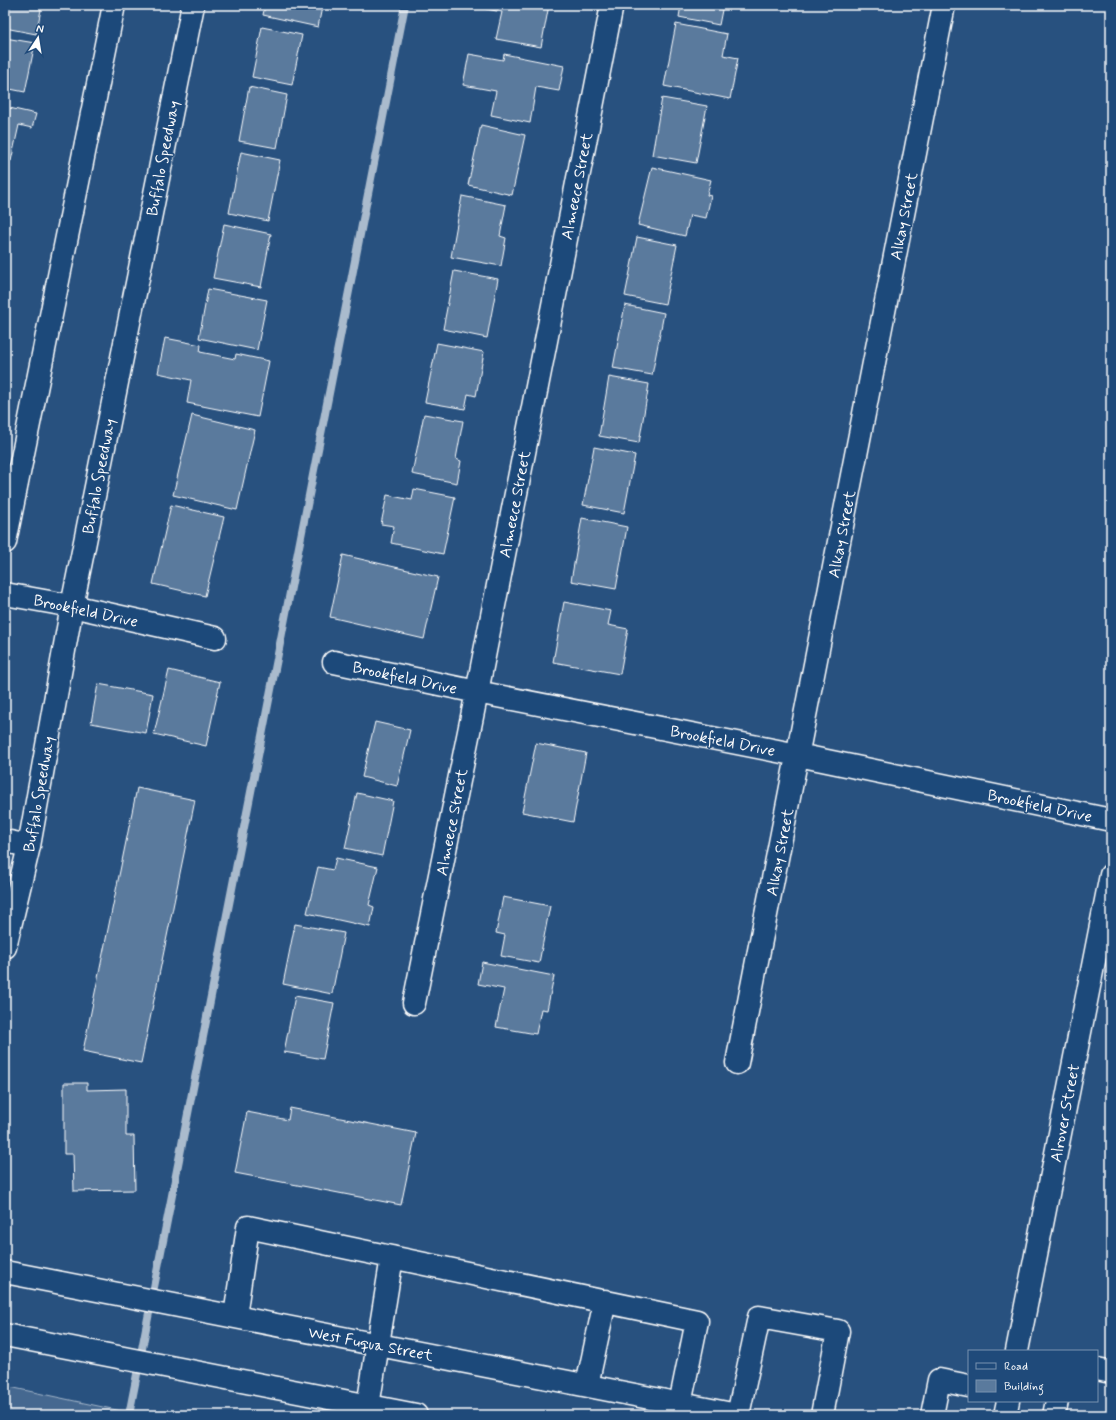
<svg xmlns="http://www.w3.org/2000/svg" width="1116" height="1420" viewBox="0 0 1116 1420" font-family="Mynerve,sans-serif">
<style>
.green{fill:#446890;stroke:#a2b4c8}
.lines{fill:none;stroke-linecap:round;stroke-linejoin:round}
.stream{stroke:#aabbcd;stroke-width:8}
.building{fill:#5a7a9d;stroke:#fff}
.minor-casing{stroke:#fff;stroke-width:25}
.major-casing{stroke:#fff;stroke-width:25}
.minor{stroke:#1f4a7a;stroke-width:22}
.major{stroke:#1f4a7a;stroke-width:22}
.labels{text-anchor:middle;stroke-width:3;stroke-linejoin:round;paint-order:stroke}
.street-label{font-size:16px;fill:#fff;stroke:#1f4a7a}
</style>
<rect width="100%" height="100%" fill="#28517f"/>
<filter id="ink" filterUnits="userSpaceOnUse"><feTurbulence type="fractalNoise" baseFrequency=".025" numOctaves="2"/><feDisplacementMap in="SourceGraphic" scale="8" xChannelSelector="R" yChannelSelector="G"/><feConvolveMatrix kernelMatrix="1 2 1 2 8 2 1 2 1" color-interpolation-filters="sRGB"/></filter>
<g filter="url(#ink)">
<path class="green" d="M 5,1386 L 140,1415 L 5,1415 Z"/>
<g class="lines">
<path class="stream" d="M 129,1415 L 405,5"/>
</g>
<path class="building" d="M 5,5 L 42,5 L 36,34 L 5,28 Z
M 265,5 L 313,5 L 322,7 L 318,27 L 263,15 Z
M 487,5 L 549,5 L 541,47 L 496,39 L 502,12 L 486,9 Z
M 681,5 L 723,5 L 719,25 L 679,17 Z
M 676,24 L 727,34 L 723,55 L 738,58 L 730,99 L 664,86 Z
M 262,27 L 302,35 L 292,85 L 252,77 Z
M 5,38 L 35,43 L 25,92 L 5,88 Z
M 469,54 L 503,60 L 504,54 L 564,66 L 559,91 L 536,87 L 530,123 L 491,115 L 496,91 L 463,85 Z
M 249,87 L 287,95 L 277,148 L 239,141 Z
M 662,98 L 707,106 L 696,163 L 652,155 Z
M 5,107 L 36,114 L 32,128 L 19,125 L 11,161 L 5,160 Z
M 481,125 L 525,135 L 512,195 L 468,185 Z
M 241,152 L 280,160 L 268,221 L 229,213 Z
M 652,167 L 711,180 L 707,195 L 711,196 L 706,218 L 690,215 L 685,236 L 638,225 Z
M 462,196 L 506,205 L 500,236 L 506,238 L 501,266 L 451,257 Z
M 224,224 L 271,234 L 261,287 L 213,278 Z
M 637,237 L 677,245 L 665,304 L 625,296 Z
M 454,271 L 498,279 L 487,338 L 443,329 Z
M 208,289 L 267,300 L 257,350 L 199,338 Z
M 625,305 L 664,313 L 652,375 L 613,368 Z
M 165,338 L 201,345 L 200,352 L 235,359 L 236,354 L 269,361 L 258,417 L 187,403 L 191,380 L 158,373 Z
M 437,343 L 484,352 L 476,396 L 468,394 L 465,409 L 425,402 Z
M 609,377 L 649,384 L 639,443 L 599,436 Z
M 424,414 L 463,421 L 456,459 L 461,461 L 457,483 L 412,474 Z
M 192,415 L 255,430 L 237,510 L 173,495 Z
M 594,447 L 635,455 L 624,513 L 583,505 Z
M 414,489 L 455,497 L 443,554 L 391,543 L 394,526 L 381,524 L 387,495 L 412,500 Z
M 171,505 L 224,517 L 205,596 L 153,584 Z
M 582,518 L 627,527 L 616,589 L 571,581 Z
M 343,555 L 438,577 L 424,639 L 330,617 Z
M 564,602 L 611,611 L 608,625 L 628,629 L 620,674 L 553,662 Z
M 169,670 L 220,682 L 206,746 L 154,734 Z
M 98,684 L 153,694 L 146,733 L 91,723 Z
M 375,722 L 410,730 L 397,786 L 362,777 Z
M 536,743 L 586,753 L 573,822 L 522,812 Z
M 137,788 L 195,800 L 141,1063 L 83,1051 Z
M 357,793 L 393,801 L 382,856 L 345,848 Z
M 336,858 L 378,867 L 369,905 L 374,907 L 370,927 L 307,913 L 318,867 L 333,870 Z
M 503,897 L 550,906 L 539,963 L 501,956 L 505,935 L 496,933 Z
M 295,924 L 344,933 L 332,994 L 283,984 Z
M 482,962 L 554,976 L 547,1010 L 541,1009 L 536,1034 L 496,1027 L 504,989 L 478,984 Z
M 295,996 L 334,1003 L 323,1059 L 284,1052 Z
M 64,1083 L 87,1083 L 87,1090 L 126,1089 L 126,1136 L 134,1136 L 135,1190 L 74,1191 L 73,1154 L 64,1154 Z
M 290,1108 L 416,1133 L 401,1205 L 235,1173 L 247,1112 L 288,1120 Z"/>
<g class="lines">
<g class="minor-casing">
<path id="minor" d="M 5,594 L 72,606 L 215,638
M 334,662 L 477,692 L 798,755 L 1111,820
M 414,1003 L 477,692 L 612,5
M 737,1063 L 944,5
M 235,1316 L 248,1227 L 697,1321 L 680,1404
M 378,1344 L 392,1257
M 1017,1351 L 1111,875
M 1097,1369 L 1111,1372
M 587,1385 L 605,1301
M 738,1415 L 759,1317 L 838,1331 L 822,1415
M 932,1415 L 939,1380 L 969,1386
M 1005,1415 L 1008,1401
M 1054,1415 L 1057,1401"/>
</g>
<g class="major-casing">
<path id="major" d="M 5,542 L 114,5
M 5,841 L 29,846
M 5,947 L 29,846 L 72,606 L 193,5
M 5,1272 L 737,1415
M 5,1335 L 416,1415
M 368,1406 L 378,1344"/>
</g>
<use href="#minor" class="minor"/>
<use href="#major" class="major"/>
</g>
</g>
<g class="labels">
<g class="street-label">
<text transform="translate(162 158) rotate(-79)" y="6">Buffalo Speedway</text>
<text transform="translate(576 186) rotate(-79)" y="6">Almeece Street</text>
<text transform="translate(903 216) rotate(-79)" y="6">Alkay Street</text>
<text transform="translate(98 476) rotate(-79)" y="6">Buffalo Speedway</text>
<text transform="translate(514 504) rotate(-79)" y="6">Almeece Street</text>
<text transform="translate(841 534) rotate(-79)" y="6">Alkay Street</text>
<text transform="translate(86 610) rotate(12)" y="6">Brookfield Drive</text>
<text transform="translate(405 677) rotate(12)" y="6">Brookfield Drive</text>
<text transform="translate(723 740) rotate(11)" y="6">Brookfield Drive</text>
<text transform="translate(38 794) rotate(-80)" y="6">Buffalo Speedway</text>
<text transform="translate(1040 805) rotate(12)" y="6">Brookfield Drive</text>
<text transform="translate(451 822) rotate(-79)" y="6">Almeece Street</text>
<text transform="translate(779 852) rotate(-79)" y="6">Alkay Street</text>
<text transform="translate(1064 1113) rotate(-79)" y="6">Alrover Street</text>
<text transform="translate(371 1343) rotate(11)" y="6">West Fuqua Street</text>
</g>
</g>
<rect width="1116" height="1420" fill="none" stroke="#1f4a7a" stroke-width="20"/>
<rect x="10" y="10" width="1096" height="1400" fill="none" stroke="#fff" stroke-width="1.5" filter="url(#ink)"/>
<rect x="968" y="1350" width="130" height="52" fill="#1f4a7a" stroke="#7992af"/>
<rect x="976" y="1363" width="20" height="6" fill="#1f4a7a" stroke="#7992af"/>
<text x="1004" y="1370" font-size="12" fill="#ffffff">Road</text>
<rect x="976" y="1380" width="20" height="12" fill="#5a7a9d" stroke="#7992af"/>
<text x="1004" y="1390" font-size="12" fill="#ffffff">Building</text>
<g transform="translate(38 38) rotate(12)" stroke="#1f4a7a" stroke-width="3" paint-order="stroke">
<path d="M0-3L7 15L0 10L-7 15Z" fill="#ffffff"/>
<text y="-6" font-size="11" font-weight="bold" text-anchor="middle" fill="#ffffff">N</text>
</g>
</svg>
